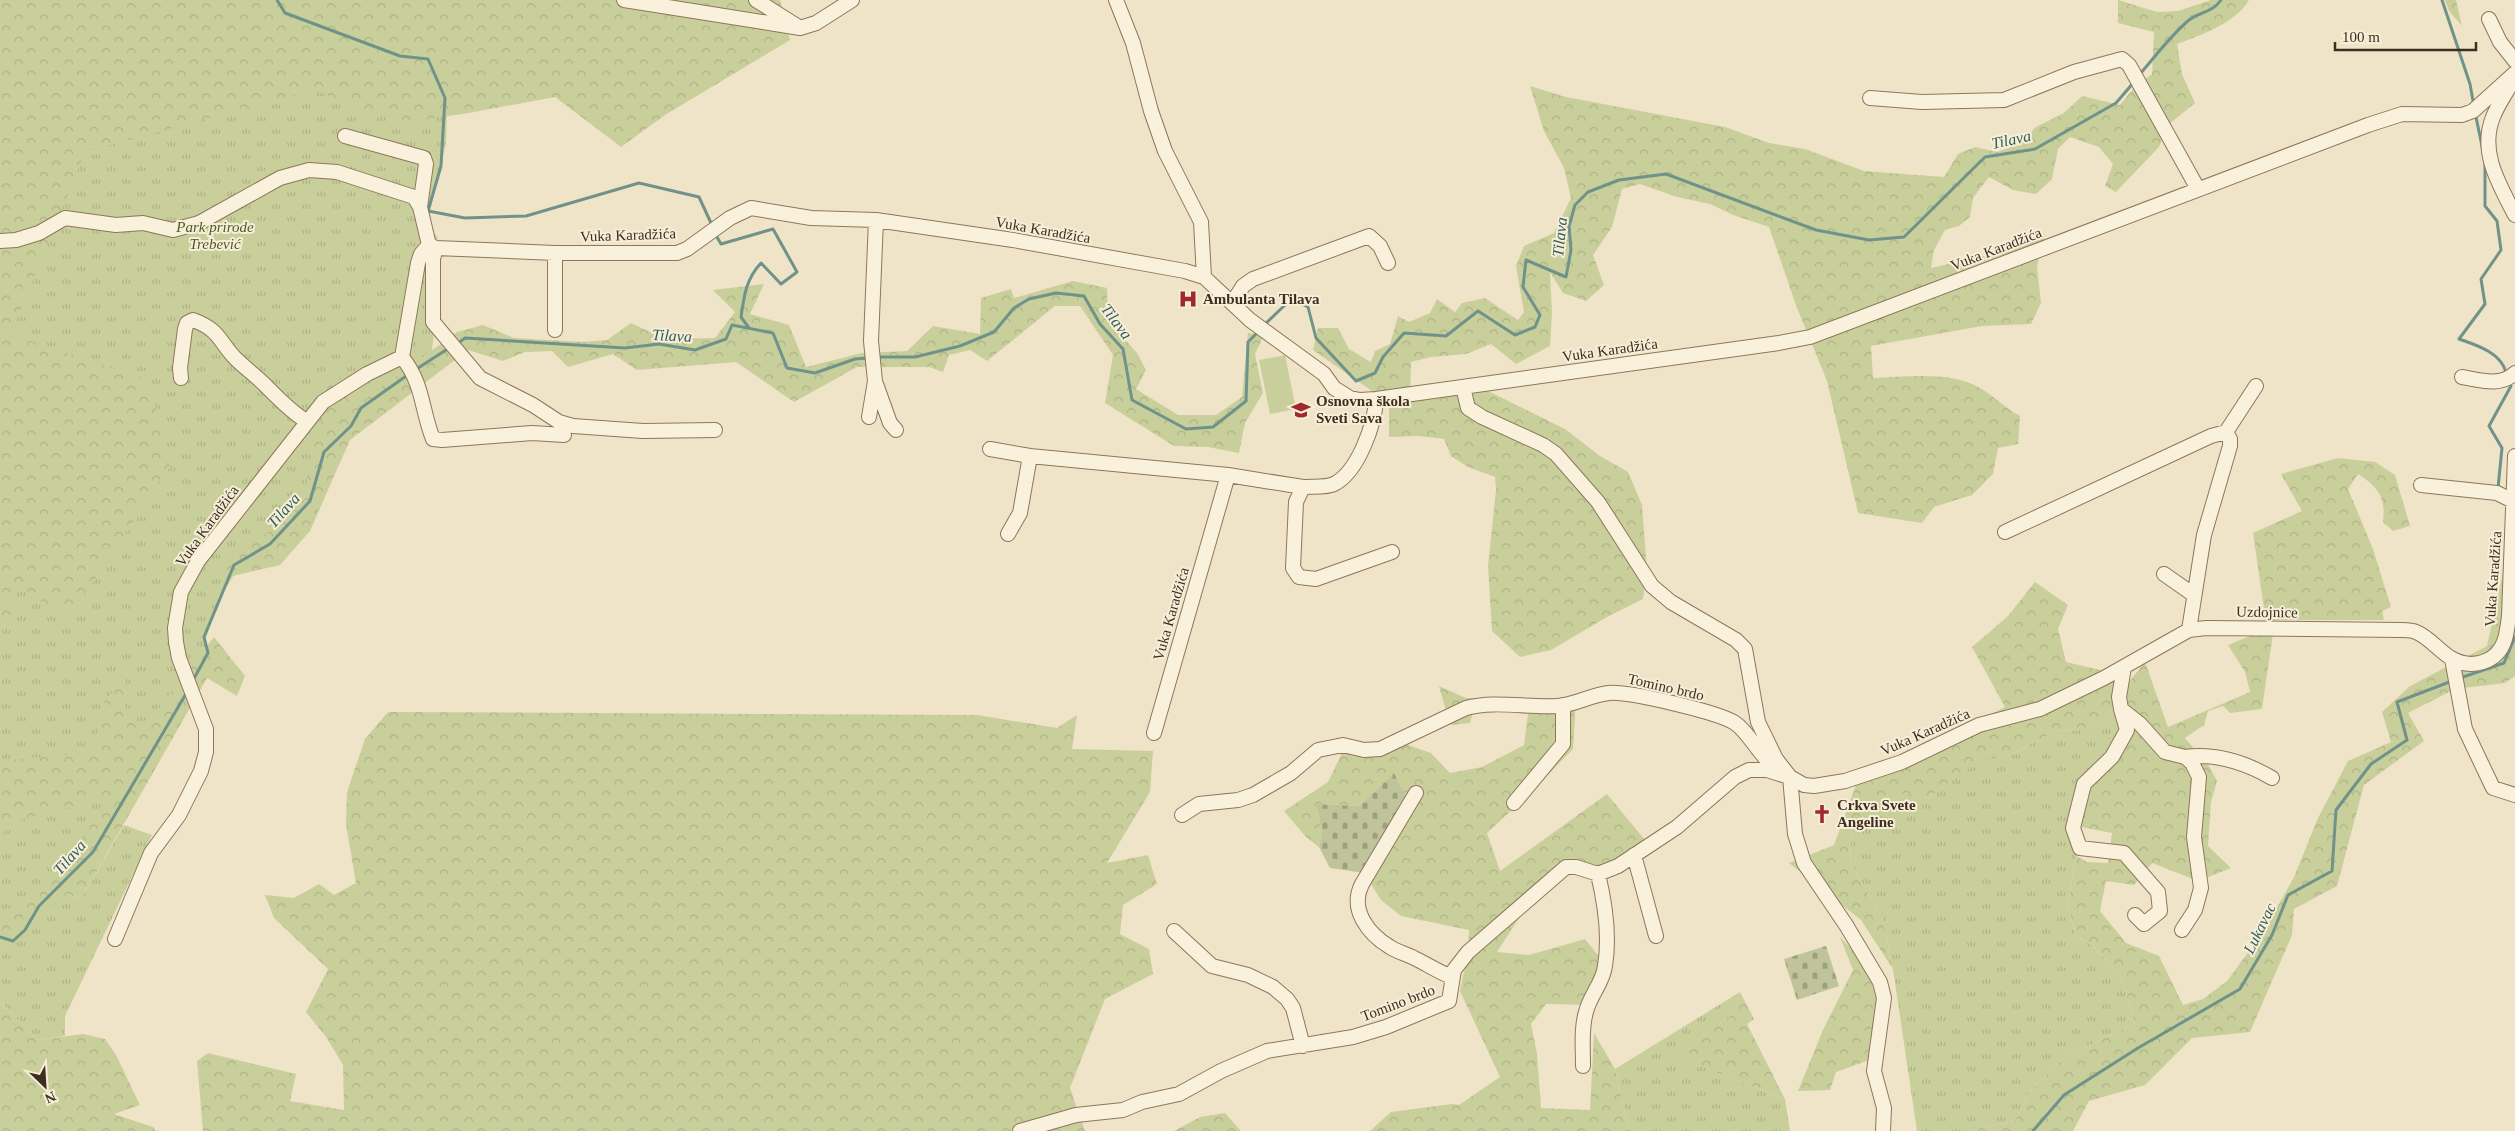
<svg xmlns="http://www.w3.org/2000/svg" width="2515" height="1131" viewBox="0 0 2515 1131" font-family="Georgia,serif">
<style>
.grass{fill:url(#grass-tufts)}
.forest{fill:url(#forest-crowns)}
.cemetery{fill:url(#cemetery-stones)}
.pitch{fill:#c9cf9b}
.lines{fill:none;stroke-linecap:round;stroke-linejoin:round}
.stream{stroke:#6f938a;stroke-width:3}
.minor-casing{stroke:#8d765c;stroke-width:16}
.minor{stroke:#faf1dc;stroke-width:14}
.labels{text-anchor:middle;stroke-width:4;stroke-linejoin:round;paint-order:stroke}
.park-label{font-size:15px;font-style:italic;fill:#4d5a26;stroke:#f7eed8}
.street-label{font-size:15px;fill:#3d2e20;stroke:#f7eed8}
.poi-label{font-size:15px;font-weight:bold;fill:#3d2e20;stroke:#f7eed8;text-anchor:start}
.water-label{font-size:16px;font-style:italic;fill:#2f5d5a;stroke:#f7eed8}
</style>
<defs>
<pattern id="grass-tufts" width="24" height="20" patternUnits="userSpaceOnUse" patternTransform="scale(1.25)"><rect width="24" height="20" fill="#c9cf9b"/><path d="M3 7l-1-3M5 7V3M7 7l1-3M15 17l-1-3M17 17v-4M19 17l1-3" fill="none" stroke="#aeb285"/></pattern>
<pattern id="forest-crowns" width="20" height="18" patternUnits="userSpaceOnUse" patternTransform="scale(1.25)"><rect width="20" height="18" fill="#c9cf9b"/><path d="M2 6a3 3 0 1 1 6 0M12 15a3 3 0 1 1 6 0" fill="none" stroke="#aeb285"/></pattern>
<pattern id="cemetery-stones" width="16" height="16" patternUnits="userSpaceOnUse" patternTransform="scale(1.25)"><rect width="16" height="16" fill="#bfc49a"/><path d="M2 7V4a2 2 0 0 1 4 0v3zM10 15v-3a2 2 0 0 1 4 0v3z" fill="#9ca07d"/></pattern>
</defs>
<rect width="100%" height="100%" fill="#f0e4c8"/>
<path class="grass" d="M 0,0 L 447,109 L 446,143 L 430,212 L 432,231 L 437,236 L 438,242 L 436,319 L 430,365 L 356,413 L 315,499 L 229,574 L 205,640 L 208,661 L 67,894 L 81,899 L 124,825 L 152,835 L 65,1016 L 65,1036 L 38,1040 L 0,1001 L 0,948 L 9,940 L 0,939 Z
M 2110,719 L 2128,735 L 2081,783 L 2081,827 L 2068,904 L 2075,935 L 2093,946 L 2121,976 L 2135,1023 L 2065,1057 L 2030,1091 L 2015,1121 L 1980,1128 L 1977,1131 L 1917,1131 L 1893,969 L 1883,920 L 1850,862 L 1852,828 L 1866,806 L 1904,794 L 1928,798 L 1983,758 L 2006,757 L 2058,730 L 2077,731 Z
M 1740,992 L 1734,1013 L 1678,1057 L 1785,1099 L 1790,1131 L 1629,1131 L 1615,1069 Z"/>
<path class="forest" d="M 0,0 L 780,0 L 790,40 L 665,115 L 621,147 L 555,97 L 469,113 L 402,123 L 313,90 L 85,152 L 11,334 L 148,380 L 170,466 L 69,618 L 19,587 L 9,624 L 0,633 Z
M 2118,0 L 2157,12 L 2178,11 L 2211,0 L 2249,0 C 2236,23 2201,35 2177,44 L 2182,74 L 2195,103 L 2168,125 L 2159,147 L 2116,192 L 2105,186 L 2113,164 L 2099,147 L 2070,137 L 2058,149 L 2052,179 L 2036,194 L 2013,190 L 1989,177 L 1973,198 L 1970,217 L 1959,226 L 1945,230 L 1934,250 L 1931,268 L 2001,252 L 2028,237 L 2045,234 L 2037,267 L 2041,303 L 2031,324 L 1982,326 L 1871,346 L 1873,378 C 1907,377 1951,370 1982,389 C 1995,397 2005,408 2020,416 L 2018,444 L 1998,448 L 1993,474 L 1972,495 L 1934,507 L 1922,523 L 1858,513 L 1827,381 L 1797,308 L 1769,227 L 1733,215 L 1710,204 L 1677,197 L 1640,184 L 1622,189 L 1612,227 L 1593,255 L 1604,285 L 1586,301 L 1563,293 L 1550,272 L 1552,313 L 1550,346 L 1516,364 L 1491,344 L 1466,354 L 1431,357 L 1411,362 L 1410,400 L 1488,391 L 1565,429 L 1600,456 L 1628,472 L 1642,505 L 1647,570 L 1643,599 L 1607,617 L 1551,650 L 1520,657 L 1492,631 L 1488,566 L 1496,490 L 1495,477 L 1468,467 L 1451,456 L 1444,439 L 1419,436 L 1389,437 L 1389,403 L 1313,350 L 1318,328 L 1338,328 L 1349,349 L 1371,362 L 1375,351 L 1390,344 L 1398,316 L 1409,322 L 1430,313 L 1437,299 L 1455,312 L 1462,303 L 1485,298 L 1518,320 L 1524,312 L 1516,266 L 1524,246 L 1554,233 L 1571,198 L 1564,168 L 1544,131 L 1530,86 L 1566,97 L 1725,127 L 1769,143 L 1805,149 L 1864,171 L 1944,177 L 1958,154 L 1975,147 L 1997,152 L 2019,144 L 2036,127 L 2064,113 L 2082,96 L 2120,105 L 2133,89 L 2152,74 L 2154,32 L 2118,23 Z
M 2445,0 L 2456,0 L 2462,26 L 2449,11 Z
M 1073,281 L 1107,288 L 1108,320 L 1137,353 L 1146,370 L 1136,389 L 1178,415 L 1216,415 L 1242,397 L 1248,333 L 1264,335 L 1255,354 L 1263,393 L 1245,423 L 1239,453 L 1208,447 L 1174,446 L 1105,403 L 1113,355 L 1080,306 L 1055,306 L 987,361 L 970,350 L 949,355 L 943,372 L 929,367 L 857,367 L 794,402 L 736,362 L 637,370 L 613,354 L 568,367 L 552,351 L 525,352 L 503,361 L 468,350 L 350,440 L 310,531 L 280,565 L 233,576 L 227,587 L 224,564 L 266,534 L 305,499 L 311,435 L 323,421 L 306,397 L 337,374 L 364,400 L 457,332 L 483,325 L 514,338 L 584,342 L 607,340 L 631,323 L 665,339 L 715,338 L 735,312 L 713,290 L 764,284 L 750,314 L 789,325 L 806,367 L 862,353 L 907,351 L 933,326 L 980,334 L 981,298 L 1011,289 L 1014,298 Z
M 2338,458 L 2375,462 L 2395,475 L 2410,526 L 2393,531 L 2383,522 C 2386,497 2378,487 2358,474 L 2348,489 L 2373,549 L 2391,607 L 2382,611 L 2384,620 L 2275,620 L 2262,709 L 2230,713 L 2223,706 L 2208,711 L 2204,725 L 2185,738 L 2209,766 L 2217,781 L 2211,802 L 2208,846 L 2231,868 L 2198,881 L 2152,863 L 2134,885 L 2106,881 L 2100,911 L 2126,943 L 2159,956 L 2183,1005 L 2203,999 L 2227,981 L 2264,931 L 2294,877 L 2318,818 L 2348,761 L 2391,742 L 2382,712 L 2410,686 L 2487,646 L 2515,517 L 2515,676 L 2505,683 L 2455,689 L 2408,713 L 2424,741 L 2364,785 L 2337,886 L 2294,909 L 2292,935 L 2250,1032 L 2192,1038 L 2145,1085 L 2089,1101 L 2073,1131 L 1977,1131 L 1980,1128 L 2015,1121 L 2030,1091 L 2065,1057 L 2135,1023 L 2121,976 L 2093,946 L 2075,935 L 2068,904 L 2076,856 L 2087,862 L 2108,863 L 2112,833 L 2081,827 L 2081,783 L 2128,735 L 2110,719 L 2077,731 L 2058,730 L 2006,757 L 1983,759 L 1928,798 L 1904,794 L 1866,807 L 1852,828 L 1850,862 L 1883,920 L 1893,969 L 1861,920 L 1789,863 L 1834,845 L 1856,785 L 2005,707 L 1972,647 L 2008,616 L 2035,582 L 2068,605 L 2058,629 L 2066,662 L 2122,675 L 2129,682 L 2145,662 L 2168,727 L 2250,692 L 2245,672 L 2228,645 L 2267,629 L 2253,533 L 2302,511 L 2281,474 Z
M 214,637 L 245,676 L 237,696 L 207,678 L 81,899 L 67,894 L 0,948 L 0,921 L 69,861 L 105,798 L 22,820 L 0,835 L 0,761 L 95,752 L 104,702 L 126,675 L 125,719 L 143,728 Z
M 1439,686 L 1466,698 L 1576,698 L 1573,749 L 1531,792 L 1487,833 L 1500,871 L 1607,794 L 1645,840 L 1598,870 L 1578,861 L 1525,909 L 1497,952 L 1529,955 L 1585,939 L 1602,960 L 1597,1005 L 1546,1004 L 1531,1024 L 1537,1054 L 1541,1108 L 1590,1110 L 1594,1033 L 1615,1069 L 1629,1131 L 1370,1131 L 1391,1112 L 1452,1104 L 1459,1105 L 1500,1077 L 1460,991 L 1468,952 L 1469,930 L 1401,916 L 1381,900 L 1364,873 L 1394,773 L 1359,806 L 1316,804 L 1322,833 L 1319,847 L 1306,837 L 1284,811 L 1328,782 L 1345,747 L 1391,739 L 1431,753 L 1450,773 L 1482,767 L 1524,745 L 1528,714 L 1474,708 L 1470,723 L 1450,725 Z
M 388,712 L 977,715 L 1057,728 L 1077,715 L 1072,749 L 1153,751 L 1150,792 L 1107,863 L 1148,855 L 1157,884 L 1123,905 L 1120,934 L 1149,949 L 1153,974 L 1105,999 L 1070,1088 L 1085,1131 L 203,1131 L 197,1061 L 208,1053 L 296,1074 L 290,1101 L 344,1110 L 343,1065 L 326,1037 L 306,1012 L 328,969 L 274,918 L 265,895 L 294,898 L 319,884 L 334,895 L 356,883 L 346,824 L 347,792 L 365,739 Z
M 1840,937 L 1865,963 L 1880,1010 L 1872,1059 L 1836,1072 L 1830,1090 L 1798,1091 L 1823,1030 L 1853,970 Z
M 1740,992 L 1754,1019 L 1747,1024 L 1785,1099 L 1677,1057 L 1734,1013 Z
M 0,1001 L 38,1040 L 83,1034 L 105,1039 L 116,1055 L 140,1105 L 114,1114 L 153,1127 L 156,1131 L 0,1131 Z
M 1225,1113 L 1241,1131 L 1174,1131 L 1200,1117 Z"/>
<path class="cemetery" d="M 1394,773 L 1406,798 L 1364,873 L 1330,868 L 1319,847 L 1322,833 L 1316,804 L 1359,806 Z
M 1826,946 L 1839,986 L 1797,1000 L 1784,959 Z"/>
<path class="pitch" d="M 1285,355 L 1296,409 L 1270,414 L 1259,360 Z"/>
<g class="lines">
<path class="stream" d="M 277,0 L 285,13 L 400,56 L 428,59 L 445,98 L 441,166 L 428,211 L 465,218 L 526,216 L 639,183 L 699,197 L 711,223
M 2442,0 L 2470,84 L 2473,101
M 2139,75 C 2155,57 2170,36 2189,20 C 2200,12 2213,12 2221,0
M 2476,117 L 2483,151
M 2485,164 L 2485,206 L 2497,221 L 2501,250 L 2481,279 L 2485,304 L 2459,339 C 2476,345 2500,352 2506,372
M 717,237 L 721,244 L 773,229 L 797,272 L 781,284 L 761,263 C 746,279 744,296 741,317 L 749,328
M 1263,326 L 1285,305 L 1295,301 L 1308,307 L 1316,338 L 1356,381 L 1375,373 L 1383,357 L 1404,333 L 1446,336 L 1478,311 L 1515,335 L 1535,327 L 1540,315 L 1523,287 L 1526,260 L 1566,277 L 1571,250 L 1569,226 L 1575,205 L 1588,192 L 1619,180 L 1666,174 L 1816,230 L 1869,240 L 1904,237 L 1985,157 L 2035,149 L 2116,103 L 2134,82
M 457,344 L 465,338 L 625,348 L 659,344 L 695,350 L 726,339 L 732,325 L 773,333 L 787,368 L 815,373 L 855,359 L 868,358
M 876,357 L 915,357 L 960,346 L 994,332 L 1014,308 L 1029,299 L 1056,293 L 1084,296 L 1100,324 L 1123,349 L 1132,400 L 1186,429 L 1213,427 L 1246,401 L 1248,342 L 1259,331
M 415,370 L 449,348
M 2498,488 L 2502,448 L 2489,426 L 2511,386
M 2460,678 L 2504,663 L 2515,637
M 192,682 L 208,653 L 204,637 L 234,565 L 270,544 L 310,501 L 324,452 L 351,426 L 361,408 L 409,374
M 0,937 L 13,941 L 25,930 L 39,906 L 93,852 L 187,692
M 2033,1131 L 2064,1095 L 2138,1048 L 2240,989 L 2272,935 L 2288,895 L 2332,871 L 2336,810 L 2371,764 L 2407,740 L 2397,702 L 2452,681"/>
<g class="minor-casing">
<path id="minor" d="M 624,0 L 800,28 L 816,23 L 852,0
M 756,0 L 797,26
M 1116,0 L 1133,43 L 1151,111 L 1165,151 L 1201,222 L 1204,277
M 2489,19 L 2500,42 L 2515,61
M 2513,80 C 2507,92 2498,104 2493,117 C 2479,152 2499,184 2515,215
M 1870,98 L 1922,102 L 2004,100 L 2074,72 L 2122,59 L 2129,65 L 2198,189
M 345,136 L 424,158 L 426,164 L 420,207
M 0,241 L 16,240 L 39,233 L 65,218 L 116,225 L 143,223 L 173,230 L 199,223 L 280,178 L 309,170 L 337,172 L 414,197 L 420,207 L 429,245
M 436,248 L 433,259 L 433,322 L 480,378 L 533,405 L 559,422 L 573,426 L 643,431 L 715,430
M 555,253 L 555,330
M 1233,302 L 1243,286 L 1253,279 L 1369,236 L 1380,246 L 1388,263
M 402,357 C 424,385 421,409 433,439 L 442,440 L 532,433 L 564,435
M 2462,377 C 2480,380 2500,387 2515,373
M 181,378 L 180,368 L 185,329 L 187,323 L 193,320 C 220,330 218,340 235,358 C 245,368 255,375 265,385 C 278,398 290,411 306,421
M 876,384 L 890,423 L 896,430
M 1463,387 L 1468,408 L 1482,417 L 1543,445 L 1556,454 L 1598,502 L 1652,586 L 1671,602 L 1736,640 L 1745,649 L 1758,722 L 1776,759 L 1790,777 L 1804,785 L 1814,786 L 1845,781 L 1902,762 L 1979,725 L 2040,709 L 2104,678 L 2189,630 L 2206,628 L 2401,630 C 2405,630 2412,630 2416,632 C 2429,637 2439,651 2451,658 C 2471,670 2498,663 2505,639 C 2507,632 2508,623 2509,616 L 2515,456
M 1376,399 C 1375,424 1358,472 1334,484 C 1326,488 1312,486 1303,487 L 1296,502 L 1293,568 L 1299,577 L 1316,579 L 1392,552
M 869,417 L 875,381 L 871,341 L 876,220
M 2226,432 L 2256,386
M 990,449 L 1030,456 L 1228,475
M 2421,485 L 2497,493 L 2513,501
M 2005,532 L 2211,436 L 2226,432 L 2230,439 L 2230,446 L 2204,535 L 2189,630
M 1008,534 L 1020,513 L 1030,456
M 2164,574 L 2194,595
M 2452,659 L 2465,729 L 2493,788 L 2515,795
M 2124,667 L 2119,697 L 2121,709 L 2140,724 L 2165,752 L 2185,757 L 2192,763 L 2199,777 L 2194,837 L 2201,888 L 2195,910 L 2182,930
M 2121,709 L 2127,730 L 2112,757 L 2084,784 L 2073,828 L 2080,848 L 2124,853 L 2158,892 L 2160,911 L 2144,924 L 2135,915
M 1154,733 L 1228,475 L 1303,487
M 2185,757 C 2216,753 2246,763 2272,778
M 1790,777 L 1795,834 L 1804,863 L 1846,925 L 1880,982 L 1884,998 L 1874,1071 L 1884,1108 L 1883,1131
M 1416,793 L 1362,884 C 1349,909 1368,934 1390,947 C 1397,952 1407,954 1414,958 C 1427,964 1438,972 1452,977
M 1514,803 L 1563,744 L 1563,705
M 1182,815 L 1199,804 L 1238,800 L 1253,795 L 1291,773 L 1318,750 L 1343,745 L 1364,750 L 1380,749 L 1466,708 C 1495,700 1527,708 1557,706 C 1575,705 1590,695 1609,693 C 1628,691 1718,712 1735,723 C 1750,733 1759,757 1779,770
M 1634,855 L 1656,936
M 1174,931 L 1212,966 L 1248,975 L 1273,987 L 1287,999 L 1293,1008 L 1303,1046
M 115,939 L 151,853 L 179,815 L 201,771 L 206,752 L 206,729 L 179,658 L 176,642 L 175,628 L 181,592 L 198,561 L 323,402 L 367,374 L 402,357 L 418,263 L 421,254 L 429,245 L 436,248 L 555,253 L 677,253 L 687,249 L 730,218 L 751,208 L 811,218 L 876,220 L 1013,240 L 1185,271 L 1204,277 L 1250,320 L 1324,374 L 1334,388 L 1350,398 L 1360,400 L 1376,399 L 1779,343 L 1810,337 L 2368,125 L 2402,114 L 2462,115 L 2473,111 L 2515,73
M 1583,1066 C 1583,1048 1581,1028 1586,1012 C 1590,995 1603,983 1605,966 C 1610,936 1605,903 1598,874
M 1020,1131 L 1076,1115 L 1123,1110 L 1142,1102 L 1179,1094 L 1221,1071 L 1267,1051 L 1353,1037 L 1386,1027 L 1449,1001 L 1454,970 L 1468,952 L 1566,867 L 1576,867 L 1598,874 L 1618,866 L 1677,827 L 1735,777 L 1749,770 L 1767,770 L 1789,777"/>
</g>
<use href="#minor" class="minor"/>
</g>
<defs>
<g id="hospital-bare" transform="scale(1.5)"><path d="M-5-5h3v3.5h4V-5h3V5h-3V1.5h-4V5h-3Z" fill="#9e2a2b" stroke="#f7eed8" stroke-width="2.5" paint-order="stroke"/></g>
<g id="school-bare" transform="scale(1.5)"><path d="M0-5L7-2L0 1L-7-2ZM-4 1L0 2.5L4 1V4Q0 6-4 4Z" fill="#9e2a2b" stroke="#f7eed8" stroke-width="2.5" paint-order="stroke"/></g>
<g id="church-bare" transform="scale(1.5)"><path d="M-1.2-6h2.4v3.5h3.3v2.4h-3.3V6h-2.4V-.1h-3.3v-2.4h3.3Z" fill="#9e2a2b" stroke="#f7eed8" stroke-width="2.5" paint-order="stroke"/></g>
</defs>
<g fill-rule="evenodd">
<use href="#hospital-bare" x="1188" y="299"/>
<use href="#school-bare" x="1301" y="410"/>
<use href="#church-bare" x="1822" y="814"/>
</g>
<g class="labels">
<g class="park-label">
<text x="215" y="232">Park prirode<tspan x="215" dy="17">Trebević</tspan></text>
</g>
<g class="street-label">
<text transform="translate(1043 230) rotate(10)" y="5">Vuka Karadžića</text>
<text transform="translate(628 235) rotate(-2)" y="5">Vuka Karadžića</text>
<text transform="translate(1996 249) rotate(-21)" y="5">Vuka Karadžića</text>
<text transform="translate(1610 350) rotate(-8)" y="5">Vuka Karadžića</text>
<text transform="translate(207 526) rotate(-54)" y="5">Vuka Karadžića</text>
<text transform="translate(2493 579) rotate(-86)" y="5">Vuka Karadžića</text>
<text transform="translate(2267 612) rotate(1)" y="5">Uzdojnice</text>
<text transform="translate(1171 614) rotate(-74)" y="5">Vuka Karadžića</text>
<text transform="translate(1666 687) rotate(13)" y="5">Tomino brdo</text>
<text transform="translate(1925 732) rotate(-24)" y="5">Vuka Karadžića</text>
<text transform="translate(1398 1003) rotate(-21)" y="5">Tomino brdo</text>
</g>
<g class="poi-label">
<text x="1203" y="304">Ambulanta Tilava</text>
<text x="1316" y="406">Osnovna škola<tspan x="1316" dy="17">Sveti Sava</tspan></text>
<text x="1837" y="810">Crkva Svete<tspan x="1837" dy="17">Angeline</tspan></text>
</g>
<g class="water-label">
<text transform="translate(2011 139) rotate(-12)" y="6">Tilava</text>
<text transform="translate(1559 237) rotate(-84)" y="6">Tilava</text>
<text transform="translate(1117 321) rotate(53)" y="6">Tilava</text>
<text transform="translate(672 335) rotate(3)" y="6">Tilava</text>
<text transform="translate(283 510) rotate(-48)" y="6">Tilava</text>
<text transform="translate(69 857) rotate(-48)" y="6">Tilava</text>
<text transform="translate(2259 928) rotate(-64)" y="6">Lukavac</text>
</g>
</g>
<g transform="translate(45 1086) rotate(155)" stroke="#f7eed8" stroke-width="4" paint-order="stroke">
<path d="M0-4L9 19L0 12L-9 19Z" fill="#3d2e20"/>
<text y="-8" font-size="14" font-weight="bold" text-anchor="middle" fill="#3d2e20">N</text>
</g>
<path d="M2335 42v8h141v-8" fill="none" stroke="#3d2e20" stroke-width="2.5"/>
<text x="2342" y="42" font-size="15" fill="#3d2e20" stroke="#f7eed8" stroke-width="4" paint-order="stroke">100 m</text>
</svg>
